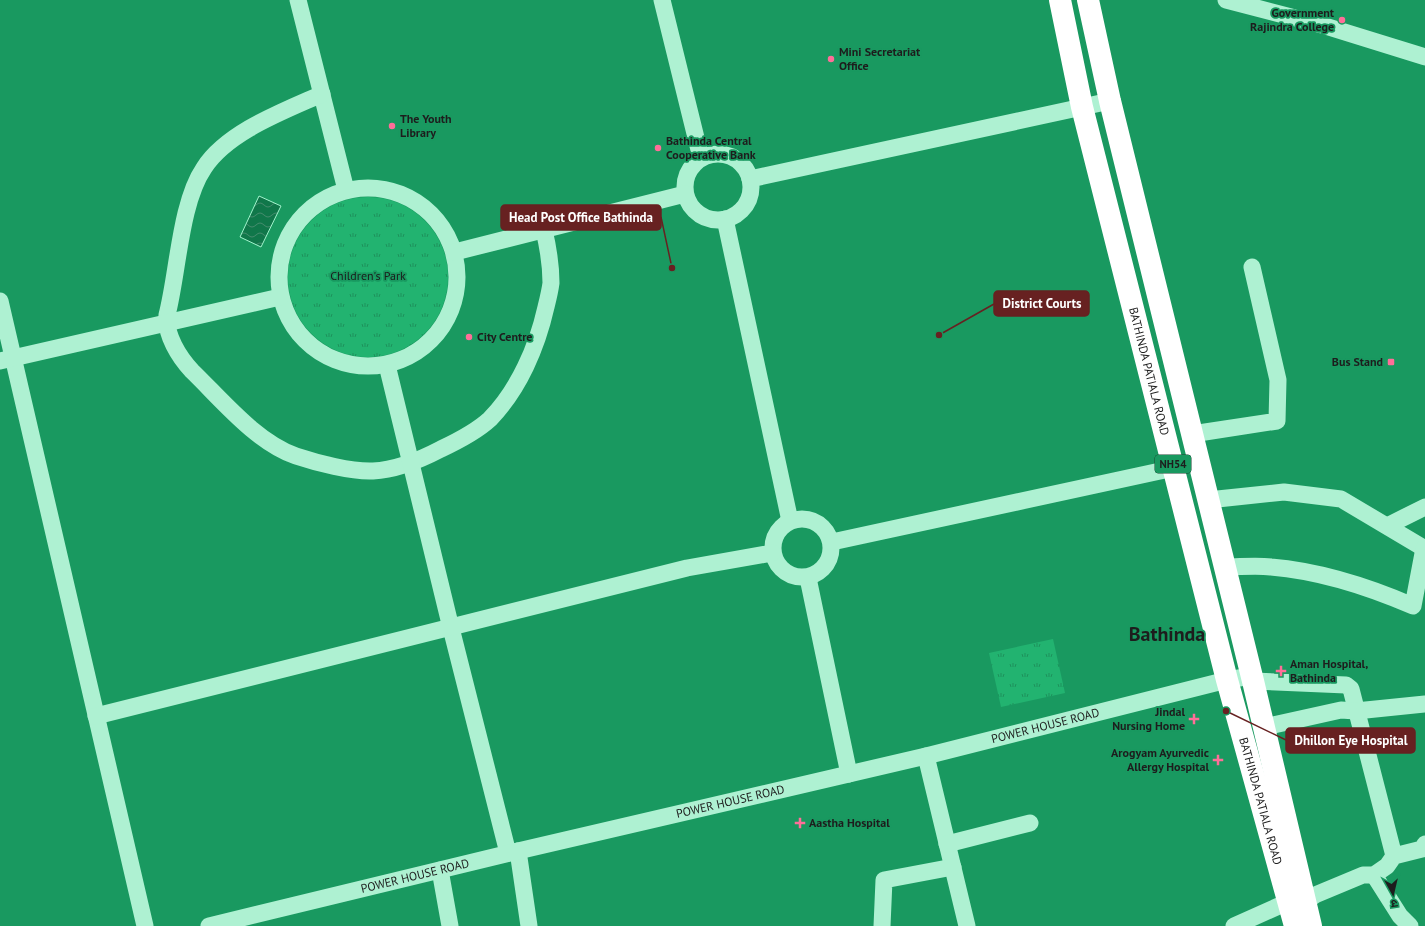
<svg xmlns="http://www.w3.org/2000/svg" width="1425" height="926" viewBox="0 0 1425 926" font-family="'PT Sans','Noto Sans Devanagari',sans-serif">
<style>
.grass{fill:url(#grass-tufts)}
.water{fill:url(#water-waves);stroke:#a1f3cc}
.lines{fill:none;stroke-linecap:round;stroke-linejoin:round}
.minor{stroke:#aef1d2;stroke-width:17}
.highway{stroke:#fff;stroke-width:22}
.poi-dot{fill:#ff6e99;stroke:#199960;stroke-width:1.5}
.labels{text-anchor:middle;stroke-width:3.5;stroke-linejoin:round;paint-order:stroke}
.shield{fill:#199960;stroke:#1c4231;stroke-width:1}
.shield-label{font-size:11px;font-weight:bold;fill:#1d1d1d}
.poi-label{font-size:12px;font-weight:bold;fill:#1d1d1d;stroke:#199960;text-anchor:start}
.park-label{font-size:12px;fill:#1b1d1c;stroke:#199960}
.street-label{font-size:12px;fill:#1d1d1d;stroke:#199960}
.town-label{font-size:20px;font-weight:bold;fill:#1d1d1d;stroke:#199960}
.leader{fill:none;stroke:#672121;stroke-width:1.5}
.callout-dot{fill:#672121;stroke:#199960;stroke-width:1.5}
.callout{fill:#672121;stroke:#672121;stroke-width:1.5}
.callout-label{font-size:13px;text-anchor:middle;font-weight:bold;fill:#fff}
</style>
<defs>
<pattern id="grass-tufts" width="24" height="20" patternUnits="userSpaceOnUse"><rect width="24" height="20" fill="#22b370"/><path d="M3 7l-1-3M5 7V3M7 7l1-3M15 17l-1-3M17 17v-4M19 17l1-3" fill="none" stroke="#1d915b"/></pattern>
<pattern id="water-waves" width="16" height="10" patternUnits="userSpaceOnUse"><rect width="16" height="10" fill="#10774a"/><path d="M0 5q4-4 8 0t8 0" fill="none" stroke="#438b6c"/></pattern>
</defs>
<rect width="100%" height="100%" fill="#199960"/>
<path class="grass" d="M288 277a80 80 0 1 1 160 0a80 80 0 1 1-160 0Z
M 1053,639 L 1065,693 L 1001,707 L 989,653 Z"/>
<path class="water" d="M 259,196 L 281,206 L 261,247 L 240,237 Z"/>
<g class="lines">
<g class="minor">
<path d="M 298,0 L 346,190"/>
<path d="M 662,0 L 701,158"/>
<path d="M 1226,0 L 1322,25 L 1425,57"/>
<path d="M 322,94 C 284,111 227,132 204,168 C 180,203 178,273 167,315 C 165,335 179,357 192,371 C 222,400 256,442 296,456 C 317,463 352,472 373,471 C 397,470 420,460 441,449 C 458,441 476,432 490,419 C 519,389 537,347 546,307 C 548,299 550,291 551,283 C 551,266 548,247 544,230"/>
<circle cx="718" cy="187" r="33"/>
<path d="M 750,179 L 1110,101"/>
<circle cx="368" cy="277" r="89"/>
<path d="M 725,219 L 790,521"/>
<path d="M 455,252 L 685,194"/>
<path d="M 0,301 L 145,926"/>
<path d="M 0,361 L 280,297"/>
<path d="M 387,365 L 451,628 L 508,853"/>
<path d="M 1192,434 L 1277,421 L 1278,380 L 1252,267"/>
<path d="M 1208,500 L 1284,492 L 1341,499 L 1425,549"/>
<circle cx="802" cy="548" r="29"/>
<path d="M 1387,526 L 1425,507"/>
<path d="M 832,542 L 1174,468"/>
<path d="M 1225,567 C 1240,567 1256,565 1271,567 C 1319,571 1369,587 1413,606 L 1424,548"/>
<path d="M 808,578 L 849,774"/>
<path d="M 1253,681 L 1346,685 L 1351,689 L 1394,856"/>
<path d="M 96,716 L 687,568 L 772,553"/>
<path d="M 1264,727 L 1341,710 L 1356,711 L 1425,704"/>
<path d="M 926,756 L 967,926"/>
<path d="M 947,844 L 1030,823"/>
<path d="M 518,851 L 529,926"/>
<path d="M 440,870 L 450,926"/>
<path d="M 1374,875 L 1400,916 L 1410,926"/>
<path d="M 1305,902 L 1315,895 L 1363,875 L 1374,875 L 1387,866 L 1394,856 L 1422,849 L 1425,844"/>
<path id="s1" d="M 209,926 L 518,851 L 926,756 L 1227,680 L 1251,676"/>
<path d="M 882,926 L 884,880 L 953,867"/>
<path d="M 1234,926 L 1290,901"/>
</g>
<g class="highway">
<path id="s2" d="M 1060,0 L 1082,107 L 1227,680 L 1295,926"/>
<path d="M 1088,0 L 1110,101 L 1253,681 L 1311,926"/>
</g>
</g>
<g class="poi-dot">
<circle cx="1342" cy="20" r="4"/>
<circle cx="831" cy="59" r="4"/>
<circle cx="392" cy="126" r="4"/>
<circle cx="658" cy="148" r="4"/>
<circle cx="469" cy="337" r="4"/>
<rect x="1387" y="358" width="8" height="8" rx="2"/>
<path d="M1279 665h4v4h4v4h-4v4h-4v-4h-4v-4h4z"/>
<path d="M1192 713h4v4h4v4h-4v4h-4v-4h-4v-4h4z"/>
<path d="M1216 754h4v4h4v4h-4v4h-4v-4h-4v-4h4z"/>
<path d="M798 817h4v4h4v4h-4v4h-4v-4h-4v-4h4z"/>
</g>
<g class="labels">
<rect class="shield" x="1155" y="455" width="36" height="18" rx="3"/>
<g class="shield-label">
<text x="1173" y="468">NH54</text>
</g>
<g class="poi-label">
<text x="1334" y="17" text-anchor="end">Government<tspan x="1334" dy="14">Rajindra College</tspan></text>
<text x="839" y="56">Mini Secretariat<tspan x="839" dy="14">Office</tspan></text>
<text x="400" y="123">The Youth<tspan x="400" dy="14">Library</tspan></text>
<text x="666" y="145">Bathinda Central<tspan x="666" dy="14">Cooperative Bank</tspan></text>
<text x="477" y="341">City Centre</text>
<text x="1383" y="366" text-anchor="end">Bus Stand</text>
<text x="1290" y="668">Aman Hospital,<tspan x="1290" dy="14">Bathinda</tspan></text>
<text x="1185" y="716" text-anchor="end">Jindal<tspan x="1185" dy="14">Nursing Home</tspan></text>
<text x="1209" y="757" text-anchor="end">Arogyam Ayurvedic<tspan x="1209" dy="14">Allergy Hospital</tspan></text>
<text x="809" y="827">Aastha Hospital</text>
</g>
<g class="park-label">
<text x="368" y="280">Children's Park</text>
</g>
<g class="street-label">
<text dy="4" stroke="none"><textPath href="#s2" startOffset="382">BATHINDA PATIALA ROAD</textPath></text>
<text dy="4" stroke="none"><textPath href="#s1" startOffset="860">POWER HOUSE ROAD</textPath></text>
<text dy="4" stroke="none"><textPath href="#s2" startOffset="826">BATHINDA PATIALA ROAD</textPath></text>
<text dy="4" stroke="none"><textPath href="#s1" startOffset="536">POWER HOUSE ROAD</textPath></text>
<text dy="4" stroke="none"><textPath href="#s1" startOffset="212">POWER HOUSE ROAD</textPath></text>
</g>
<g class="town-label">
<text x="1167" y="641">Bathinda</text>
</g>
</g>
<path class="leader" d="M672 268L661 217M939 335L994 304M1226 711L1286 740"/>
<g class="callout-dot">
<circle cx="672" cy="268" r="4"/>
<circle cx="939" cy="335" r="4"/>
<circle cx="1226" cy="711" r="4"/>
</g>
<g class="callout">
<rect x="501" y="205" width="160" height="25" rx="4"/>
<rect x="994" y="291" width="95" height="25" rx="4"/>
<rect x="1286" y="728" width="129" height="25" rx="4"/>
</g>
<g class="callout-label">
<text x="581" y="222">Head Post Office Bathinda</text>
<text x="1042" y="308">District Courts</text>
<text x="1351" y="745">Dhillon Eye Hospital</text>
</g>
<g transform="translate(1393 894) rotate(172)" stroke="#199960" stroke-width="3" paint-order="stroke">
<path d="M0-3L7 15L0 10L-7 15Z" fill="#1d1d1d"/>
<text y="-6" font-size="11" font-weight="bold" text-anchor="middle" fill="#1d1d1d">उ</text>
</g>
</svg>
